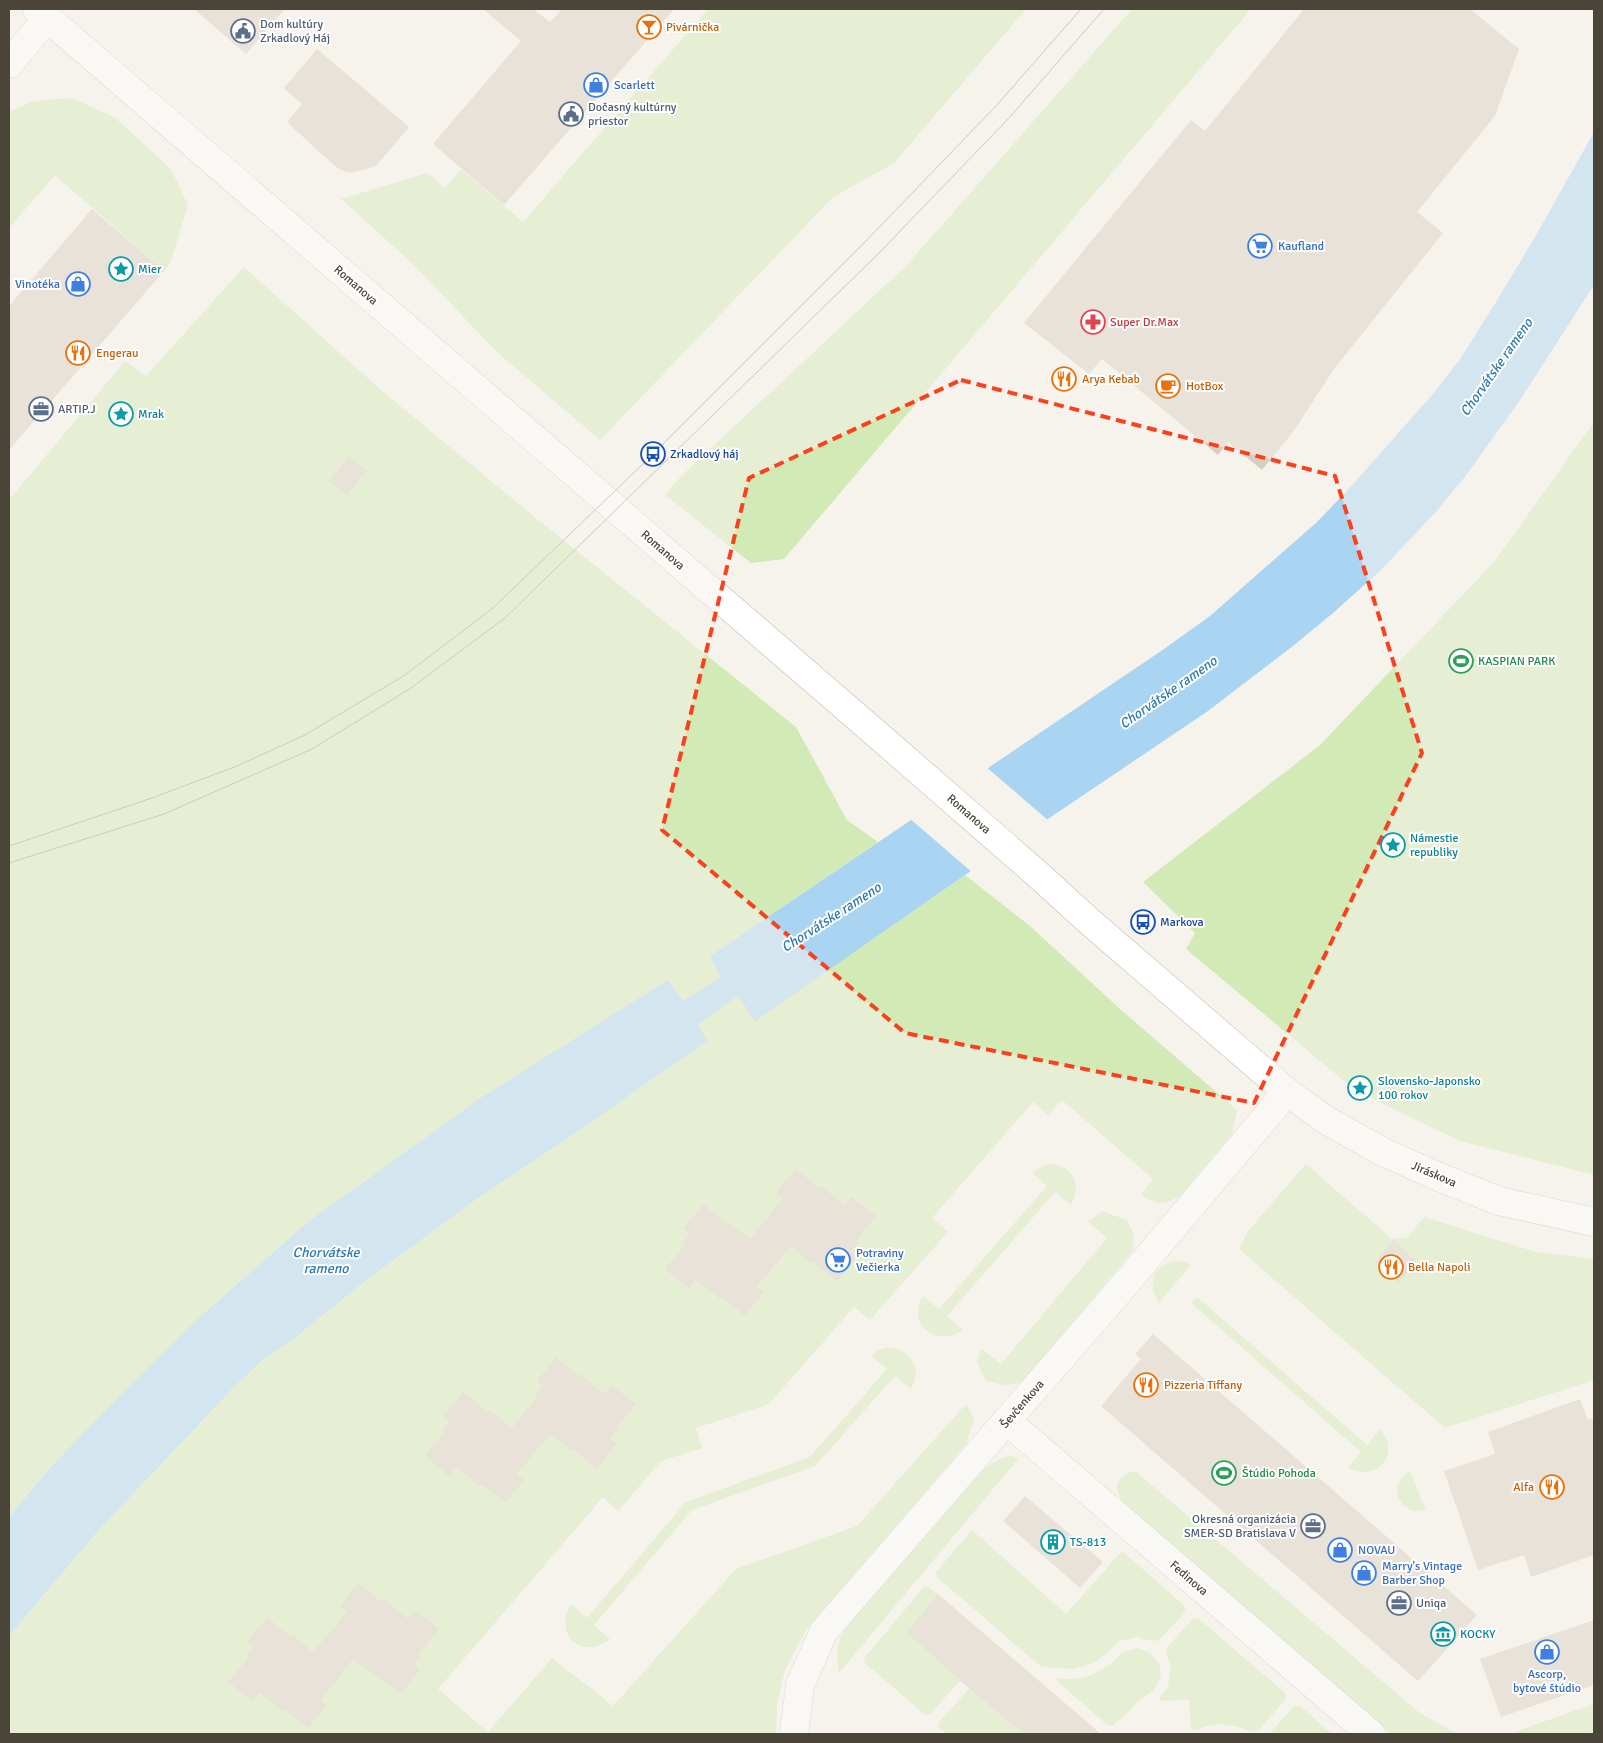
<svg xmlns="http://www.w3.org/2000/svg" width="1603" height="1743" viewBox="0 0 1603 1743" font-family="Signika,sans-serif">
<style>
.green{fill:#d2eab5}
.water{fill:#a9d4f2}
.pier{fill:#f6f3ec}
.building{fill:#d8cfc1}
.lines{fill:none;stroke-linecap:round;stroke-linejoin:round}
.minor-casing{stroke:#c2bbae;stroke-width:29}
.minor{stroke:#fff;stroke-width:28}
.tram{stroke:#9a9a9a;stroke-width:1}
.marked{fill:none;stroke:#fc3f1d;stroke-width:4;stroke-dasharray:10 6;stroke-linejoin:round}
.labels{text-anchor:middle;stroke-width:4;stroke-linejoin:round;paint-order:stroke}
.service-label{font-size:12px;fill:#4e5e75;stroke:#fff;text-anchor:start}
.food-label{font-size:12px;fill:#c56008;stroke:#fff;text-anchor:start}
.shop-label{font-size:12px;fill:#366cbe;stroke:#fff;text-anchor:start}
.culture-label{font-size:12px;fill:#0d838f;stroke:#fff;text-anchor:start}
.street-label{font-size:12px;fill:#4b4439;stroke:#fff}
.health-label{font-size:12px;fill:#be3a42;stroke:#fff;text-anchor:start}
.transit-label{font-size:12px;fill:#164399;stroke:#fff;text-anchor:start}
.leisure-label{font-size:12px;fill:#27864d;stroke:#fff;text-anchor:start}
.water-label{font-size:14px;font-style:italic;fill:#2e7ab2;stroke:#fff}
</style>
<rect width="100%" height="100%" fill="#f6f3ec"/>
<path class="green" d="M 708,9 L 1026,9 L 894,163 L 833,197 L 600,440 L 497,352 L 413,264 L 341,199 L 427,173 L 445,188 L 461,169 L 523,222 Z
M 1132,9 L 1251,9 L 784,559 L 751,563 L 665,495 L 681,476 L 906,266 Z
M 71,98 L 114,117 L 171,169 L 188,205 L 171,261 L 164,271 L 55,175 L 9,228 L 9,112 L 34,101 Z
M 244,267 L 381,390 L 537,519 L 796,727 L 847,820 L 878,842 L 710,956 L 722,977 L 683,1001 L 668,980 L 364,1181 L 309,1221 L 203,1314 L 49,1469 L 9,1517 L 9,500 L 125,361 L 146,376 Z
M 1594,422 L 1594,1175 L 1460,1141 L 1356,1091 L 1186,949 L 1195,933 L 1143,882 L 1320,745 L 1495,561 Z
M 965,875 L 1030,926 L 1120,1009 L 1237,1110 L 1232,1134 L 1179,1197 C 1160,1205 1158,1205 1141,1195 L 1153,1179 L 1062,1100 L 1048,1115 L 1033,1102 L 932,1218 L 948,1232 L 870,1320 L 854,1307 L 769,1404 L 696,1428 L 702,1448 L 661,1461 L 618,1511 L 603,1497 L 438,1689 L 488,1732 L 552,1658 L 613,1706 L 736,1569 L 857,1526 L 966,1404 L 974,1418 L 967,1443 L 806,1630 L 785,1670 L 777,1705 L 776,1734 L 9,1734 L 9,1636 L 97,1532 L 235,1386 L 264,1359 L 297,1336 L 368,1279 L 474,1201 L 561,1143 L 707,1041 L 697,1024 L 738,996 L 755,1020 Z
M 1048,1164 C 1073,1165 1082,1183 1071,1205 L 1055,1192 L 947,1316 L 963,1330 C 937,1349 905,1324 923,1296 L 939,1309 L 1047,1186 L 1032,1172 Z
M 1306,1164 L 1392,1239 L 1407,1238 L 1424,1217 L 1536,1252 L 1594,1259 L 1594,1380 L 1445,1428 L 1239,1249 L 1248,1231 Z
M 1102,1211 L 1127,1220 L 1134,1235 L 1132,1252 L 1021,1383 L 1003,1385 L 986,1381 L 977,1362 L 981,1348 L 1001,1364 L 1107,1238 L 1088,1222 Z
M 1175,1261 L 1186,1262 L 1191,1265 L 1159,1303 C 1147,1284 1151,1266 1175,1261 Z
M 1197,1297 L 1367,1445 L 1380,1429 C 1401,1454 1378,1482 1348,1468 L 1361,1452 L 1191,1303 Z
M 890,1347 C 912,1351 922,1368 911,1389 L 895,1376 L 815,1466 L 692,1510 L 594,1625 L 610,1639 C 582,1661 553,1635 571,1604 L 587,1618 L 686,1502 L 810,1457 L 887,1369 L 871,1356 L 879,1350 Z
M 1010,1456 L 1019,1458 L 839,1673 C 835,1655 837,1639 848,1625 L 985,1468 L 1001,1458 Z
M 1409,1470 L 1426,1510 C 1422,1510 1417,1511 1414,1511 C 1402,1508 1393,1494 1399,1482 C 1401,1478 1406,1474 1409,1470 Z
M 1135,1471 L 1420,1713 L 1457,1734 L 1391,1734 L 1123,1502 C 1112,1488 1117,1474 1135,1471 Z
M 972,1530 L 1066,1614 L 1122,1551 L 1185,1606 L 1185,1612 L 1159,1640 L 1152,1641 L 1137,1637 L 1120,1641 L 1101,1658 L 1092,1664 L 1073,1669 L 1054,1668 L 1040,1666 L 937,1577 L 936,1572 Z
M 924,1587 L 928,1587 L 938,1594 L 906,1632 L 961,1680 L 930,1714 L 925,1715 L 865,1663 L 864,1658 Z
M 1194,1618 L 1199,1619 L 1285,1693 L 1286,1699 L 1258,1731 C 1250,1732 1245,1729 1238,1727 C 1222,1722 1209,1724 1194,1731 L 1191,1728 L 1189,1700 L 1160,1701 L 1159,1699 L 1168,1687 L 1171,1667 L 1166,1654 L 1167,1647 Z
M 1138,1648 C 1159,1654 1170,1675 1151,1692 C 1147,1696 1140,1699 1135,1704 C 1133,1706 1131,1710 1128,1713 C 1124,1717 1118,1721 1113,1725 L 1107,1725 L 1054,1678 C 1072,1681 1092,1678 1107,1666 C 1120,1657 1120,1651 1138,1648 Z
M 970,1688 L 1024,1734 L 947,1734 L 938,1727 L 939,1722 Z
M 1594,1704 L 1594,1731 L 1585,1734 L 1513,1734 L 1520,1730 Z
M 1294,1706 L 1300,1706 L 1332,1734 L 1269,1734 Z"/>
<path class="water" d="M 1594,132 L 1594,285 L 1518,403 L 1464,478 L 1434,514 L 1381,570 L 1333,613 L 1293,646 L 1208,711 L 965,875 L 755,1021 L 738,996 L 698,1024 L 707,1041 L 561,1143 L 474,1201 L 368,1279 L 297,1336 L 264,1359 L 235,1386 L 97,1532 L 9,1636 L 9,1517 L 49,1469 L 128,1387 L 203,1314 L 309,1221 L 482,1097 L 668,980 L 683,1001 L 721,977 L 710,956 L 1164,649 L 1210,616 L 1316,523 L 1347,491 L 1432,395 L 1461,358 L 1496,302 L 1534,239 Z"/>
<path class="pier" d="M 985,766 L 1049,821 L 973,873 L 909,818 Z"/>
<path class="building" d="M 194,9 L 285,9 L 246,54 Z
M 483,9 L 533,9 L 550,22 L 562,9 L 674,9 L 504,205 L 433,144 L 521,41 Z
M 1304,9 L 1470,9 L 1519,49 L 1495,116 L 1417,212 L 1443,233 L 1334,369 L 1293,432 L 1262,470 L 1228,442 L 1218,455 L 1102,359 L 1089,374 L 1024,323 L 1191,120 L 1205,131 Z
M 317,49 L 409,127 L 376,166 L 356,172 L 347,172 L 337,168 L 287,122 L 302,104 L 284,88 Z
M 92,209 L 164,271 L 9,450 L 9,306 Z
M 349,456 L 367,471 L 347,495 L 329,481 Z
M 796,1169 L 819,1188 L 821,1186 L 844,1205 L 851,1197 L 876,1216 L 856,1241 L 858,1243 L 850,1252 L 857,1257 L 837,1282 L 813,1262 L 811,1264 L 791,1246 L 757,1287 L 764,1292 L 745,1316 L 722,1297 L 720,1299 L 696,1280 L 689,1289 L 665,1269 L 685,1245 L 682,1243 L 690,1234 L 683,1229 L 703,1204 L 727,1224 L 728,1222 L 750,1239 L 783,1199 L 776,1193 Z
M 1393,1240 L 1417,1261 L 1398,1283 L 1375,1262 Z
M 1153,1334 L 1477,1615 L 1418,1681 L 1101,1406 L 1141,1359 L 1135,1354 Z
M 556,1357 L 579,1376 L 580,1374 L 604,1394 L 611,1385 L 636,1404 L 616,1429 L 618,1430 L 610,1439 L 617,1444 L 597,1469 L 573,1449 L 572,1451 L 550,1434 L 517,1474 L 524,1480 L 505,1503 L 482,1484 L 480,1487 L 457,1467 L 449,1476 L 425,1456 L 445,1432 L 443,1430 L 450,1421 L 443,1416 L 463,1392 L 487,1411 L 489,1410 L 512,1428 L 537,1397 L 536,1395 L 543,1386 L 537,1381 Z
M 1580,1399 L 1588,1420 L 1594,1418 L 1594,1555 L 1531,1577 L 1524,1555 L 1478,1570 L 1444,1471 L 1495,1454 L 1488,1432 Z
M 1025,1496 L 1103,1562 L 1080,1588 L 1003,1521 Z
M 359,1583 L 382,1602 L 384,1599 L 408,1619 L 415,1610 L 439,1629 L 419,1654 L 421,1655 L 414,1664 L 420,1669 L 401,1694 L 353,1659 L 321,1700 L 327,1705 L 308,1728 L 285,1710 L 283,1712 L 260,1692 L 253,1701 L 228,1682 L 248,1658 L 246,1656 L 254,1647 L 247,1642 L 267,1617 L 291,1637 L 292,1635 L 313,1652 L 347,1612 L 340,1606 Z
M 938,1594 L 1101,1734 L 1024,1734 L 964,1684 L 906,1632 Z
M 1594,1620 L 1594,1685 L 1501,1717 L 1480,1659 Z"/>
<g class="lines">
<g class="minor-casing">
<path id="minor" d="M 37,9 L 872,730 L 1035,872 L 1090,922 L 1287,1092 L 1326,1120 L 1381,1151 L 1439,1177 L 1499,1201 L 1594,1222
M 9,64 L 47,18
M 1007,1421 L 1371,1734
M 794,1734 L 800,1685 L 824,1631 L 1121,1289 L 1287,1092"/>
</g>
<use href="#minor" class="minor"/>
<path class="tram" d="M 9,846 L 152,798 L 237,766 L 305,735 L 405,675 L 493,608 L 643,464 L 865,242 L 996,106 L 1081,9
M 9,863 L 164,814 L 312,749 L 411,688 L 505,618 L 878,254 L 1009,118 L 1104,9"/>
</g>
<path d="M0 0H1603V1743H0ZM 961,380 L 1335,476 L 1422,753 L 1254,1103 L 905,1033 L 662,830 L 749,478 Z" fill="#f6f3ec" fill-opacity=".55" fill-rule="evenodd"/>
<path class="marked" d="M 961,380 L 1335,476 L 1422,753 L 1254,1103 L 905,1033 L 662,830 L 749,478 Z"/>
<defs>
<g id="bar-ring" transform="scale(1.25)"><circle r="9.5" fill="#fff" stroke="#e8710a" stroke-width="1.5"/><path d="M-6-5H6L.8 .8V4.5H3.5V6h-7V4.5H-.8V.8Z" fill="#e8710a"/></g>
<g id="civic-ring" transform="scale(1.25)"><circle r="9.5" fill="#fff" stroke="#5c6f8a" stroke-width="1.5"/><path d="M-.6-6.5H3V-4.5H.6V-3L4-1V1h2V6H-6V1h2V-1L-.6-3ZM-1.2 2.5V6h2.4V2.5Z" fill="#5c6f8a"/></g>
<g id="shop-ring" transform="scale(1.25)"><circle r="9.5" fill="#fff" stroke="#3f7fe0" stroke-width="1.5"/><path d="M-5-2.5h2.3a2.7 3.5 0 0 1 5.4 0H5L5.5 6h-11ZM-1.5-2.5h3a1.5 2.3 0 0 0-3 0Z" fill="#3f7fe0"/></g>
<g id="supermarket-ring" transform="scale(1.25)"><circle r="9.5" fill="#fff" stroke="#3f7fe0" stroke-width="1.5"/><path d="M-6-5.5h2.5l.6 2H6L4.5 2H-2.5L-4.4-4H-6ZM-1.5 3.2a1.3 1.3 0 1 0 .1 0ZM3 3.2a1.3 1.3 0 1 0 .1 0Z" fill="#3f7fe0"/></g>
<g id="sight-ring" transform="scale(1.25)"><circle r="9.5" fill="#fff" stroke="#0f9aa8" stroke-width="1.5"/><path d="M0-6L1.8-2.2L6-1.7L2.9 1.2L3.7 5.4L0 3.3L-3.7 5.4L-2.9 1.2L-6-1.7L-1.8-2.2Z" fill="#0f9aa8"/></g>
<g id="pharmacy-ring" transform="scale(1.25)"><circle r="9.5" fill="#fff" stroke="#e0444e" stroke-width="1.5"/><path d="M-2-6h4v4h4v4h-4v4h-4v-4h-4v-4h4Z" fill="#e0444e"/></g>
<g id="restaurant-ring" transform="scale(1.25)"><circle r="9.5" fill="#fff" stroke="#e8710a" stroke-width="1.5"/><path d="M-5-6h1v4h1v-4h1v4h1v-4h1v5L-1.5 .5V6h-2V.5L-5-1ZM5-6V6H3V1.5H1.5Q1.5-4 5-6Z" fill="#e8710a"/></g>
<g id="cafe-ring" transform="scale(1.25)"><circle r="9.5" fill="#fff" stroke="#e8710a" stroke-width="1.5"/><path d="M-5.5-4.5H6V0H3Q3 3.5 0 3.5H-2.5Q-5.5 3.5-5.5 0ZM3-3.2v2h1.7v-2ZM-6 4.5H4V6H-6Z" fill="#e8710a"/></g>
<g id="office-ring" transform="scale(1.25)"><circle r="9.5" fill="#fff" stroke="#5c6f8a" stroke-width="1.5"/><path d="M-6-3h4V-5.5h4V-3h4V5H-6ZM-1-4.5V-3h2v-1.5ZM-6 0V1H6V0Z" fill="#5c6f8a"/></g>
<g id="bus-ring" transform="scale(1.25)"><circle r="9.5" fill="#fff" stroke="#1a4fb4" stroke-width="1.5"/><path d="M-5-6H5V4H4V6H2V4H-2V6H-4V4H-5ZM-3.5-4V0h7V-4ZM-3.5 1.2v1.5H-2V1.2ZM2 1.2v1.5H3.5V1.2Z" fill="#1a4fb4"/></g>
<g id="stadium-ring" transform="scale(1.25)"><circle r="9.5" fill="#fff" stroke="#2e9e5b" stroke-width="1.5"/><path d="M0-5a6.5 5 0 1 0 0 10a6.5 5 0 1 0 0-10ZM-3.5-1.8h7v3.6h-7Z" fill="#2e9e5b"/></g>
<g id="building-ring" transform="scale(1.25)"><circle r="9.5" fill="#fff" stroke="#0f9aa8" stroke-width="1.5"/><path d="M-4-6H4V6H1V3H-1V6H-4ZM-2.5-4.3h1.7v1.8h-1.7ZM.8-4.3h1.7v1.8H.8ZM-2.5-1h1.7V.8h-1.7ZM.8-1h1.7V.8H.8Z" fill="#0f9aa8"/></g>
<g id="museum-ring" transform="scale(1.25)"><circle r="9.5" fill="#fff" stroke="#0f9aa8" stroke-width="1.5"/><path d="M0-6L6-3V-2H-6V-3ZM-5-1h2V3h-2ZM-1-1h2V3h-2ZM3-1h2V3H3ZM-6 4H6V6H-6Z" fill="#0f9aa8"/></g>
</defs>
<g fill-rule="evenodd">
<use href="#bar-ring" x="649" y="27"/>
<use href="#civic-ring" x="243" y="31"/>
<use href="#shop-ring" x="596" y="85"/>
<use href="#civic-ring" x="571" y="114"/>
<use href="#supermarket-ring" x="1260" y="246"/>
<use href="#sight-ring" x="121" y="269"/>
<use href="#shop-ring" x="78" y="284"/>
<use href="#pharmacy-ring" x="1093" y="322"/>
<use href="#restaurant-ring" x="78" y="353"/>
<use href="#restaurant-ring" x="1064" y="379"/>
<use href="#cafe-ring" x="1168" y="386"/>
<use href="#office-ring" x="41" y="409"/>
<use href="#sight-ring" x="121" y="414"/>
<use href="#bus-ring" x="653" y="454"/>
<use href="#stadium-ring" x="1461" y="661"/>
<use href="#sight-ring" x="1393" y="845"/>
<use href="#bus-ring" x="1143" y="922"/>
<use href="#sight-ring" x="1360" y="1088"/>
<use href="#supermarket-ring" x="838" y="1260"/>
<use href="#restaurant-ring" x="1391" y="1267"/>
<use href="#restaurant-ring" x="1146" y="1385"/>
<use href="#stadium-ring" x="1224" y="1473"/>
<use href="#restaurant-ring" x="1552" y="1487"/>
<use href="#office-ring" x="1313" y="1526"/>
<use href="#building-ring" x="1053" y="1542"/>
<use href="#shop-ring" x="1340" y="1550"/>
<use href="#shop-ring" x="1364" y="1573"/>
<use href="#office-ring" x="1399" y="1603"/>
<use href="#museum-ring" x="1443" y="1634"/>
<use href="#shop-ring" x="1547" y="1652"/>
</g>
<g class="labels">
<g class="service-label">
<text x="260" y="28">Dom kultúry<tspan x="260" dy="14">Zrkadlový Háj</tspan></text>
<text x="588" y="111">Dočasný kultúrny<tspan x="588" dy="14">priestor</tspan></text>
<text x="58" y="413">ARTIP.J</text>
<text x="1296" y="1523" text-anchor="end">Okresná organizácia<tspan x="1296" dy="14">SMER-SD Bratislava V</tspan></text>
<text x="1416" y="1607">Uniqa</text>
</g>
<g class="food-label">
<text x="666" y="31">Pivárnička</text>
<text x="96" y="357">Engerau</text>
<text x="1082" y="383">Arya Kebab</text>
<text x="1186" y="390">HotBox</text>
<text x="1408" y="1271">Bella Napoli</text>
<text x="1164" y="1389">Pizzeria Tiffany</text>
<text x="1534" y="1491" text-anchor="end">Alfa</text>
</g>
<g class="shop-label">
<text x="614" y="89">Scarlett</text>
<text x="1278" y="250">Kaufland</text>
<text x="60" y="288" text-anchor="end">Vinotéka</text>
<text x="856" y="1257">Potraviny<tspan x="856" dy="14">Večierka</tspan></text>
<text x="1358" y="1554">NOVAU</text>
<text x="1382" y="1570">Marry's Vintage<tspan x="1382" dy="14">Barber Shop</tspan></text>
<text x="1547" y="1678" text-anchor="middle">Ascorp,<tspan x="1547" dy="14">bytové štúdio</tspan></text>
</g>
<g class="culture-label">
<text x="138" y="273">Mier</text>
<text x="138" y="418">Mrak</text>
<text x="1410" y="842">Námestie<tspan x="1410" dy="14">republiky</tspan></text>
<text x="1378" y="1085">Slovensko-Japonsko<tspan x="1378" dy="14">100 rokov</tspan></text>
<text x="1070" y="1546">TS-813</text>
<text x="1460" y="1638">KOCKY</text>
</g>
<g class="street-label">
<text transform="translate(356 285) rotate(41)" y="4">Romanova</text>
<text transform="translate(663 550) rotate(41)" y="4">Romanova</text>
<text transform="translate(969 814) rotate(41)" y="4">Romanova</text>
<text transform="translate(1434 1174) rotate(23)" y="4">Jiráskova</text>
<text transform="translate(1022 1404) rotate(-49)" y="4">Ševčenkova</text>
<text transform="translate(1189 1578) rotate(41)" y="4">Fedinova</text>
</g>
<g class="health-label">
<text x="1110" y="326">Super Dr.Max</text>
</g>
<g class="transit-label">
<text x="670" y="458">Zrkadlový háj</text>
<text x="1160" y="926">Markova</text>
</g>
<g class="leisure-label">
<text x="1478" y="665">KASPIAN PARK</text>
<text x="1242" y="1477">Štúdio Pohoda</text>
</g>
<g class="water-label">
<text transform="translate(1496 367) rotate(-55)" y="5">Chorvátske rameno</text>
<text transform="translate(1168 692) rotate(-35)" y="5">Chorvátske rameno</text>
<text transform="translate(831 917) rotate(-33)" y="5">Chorvátske rameno</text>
<text x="326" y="1257">Chorvátske<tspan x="326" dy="16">rameno</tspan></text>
</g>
</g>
<rect width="1603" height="1743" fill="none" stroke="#4b4439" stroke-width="20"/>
</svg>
